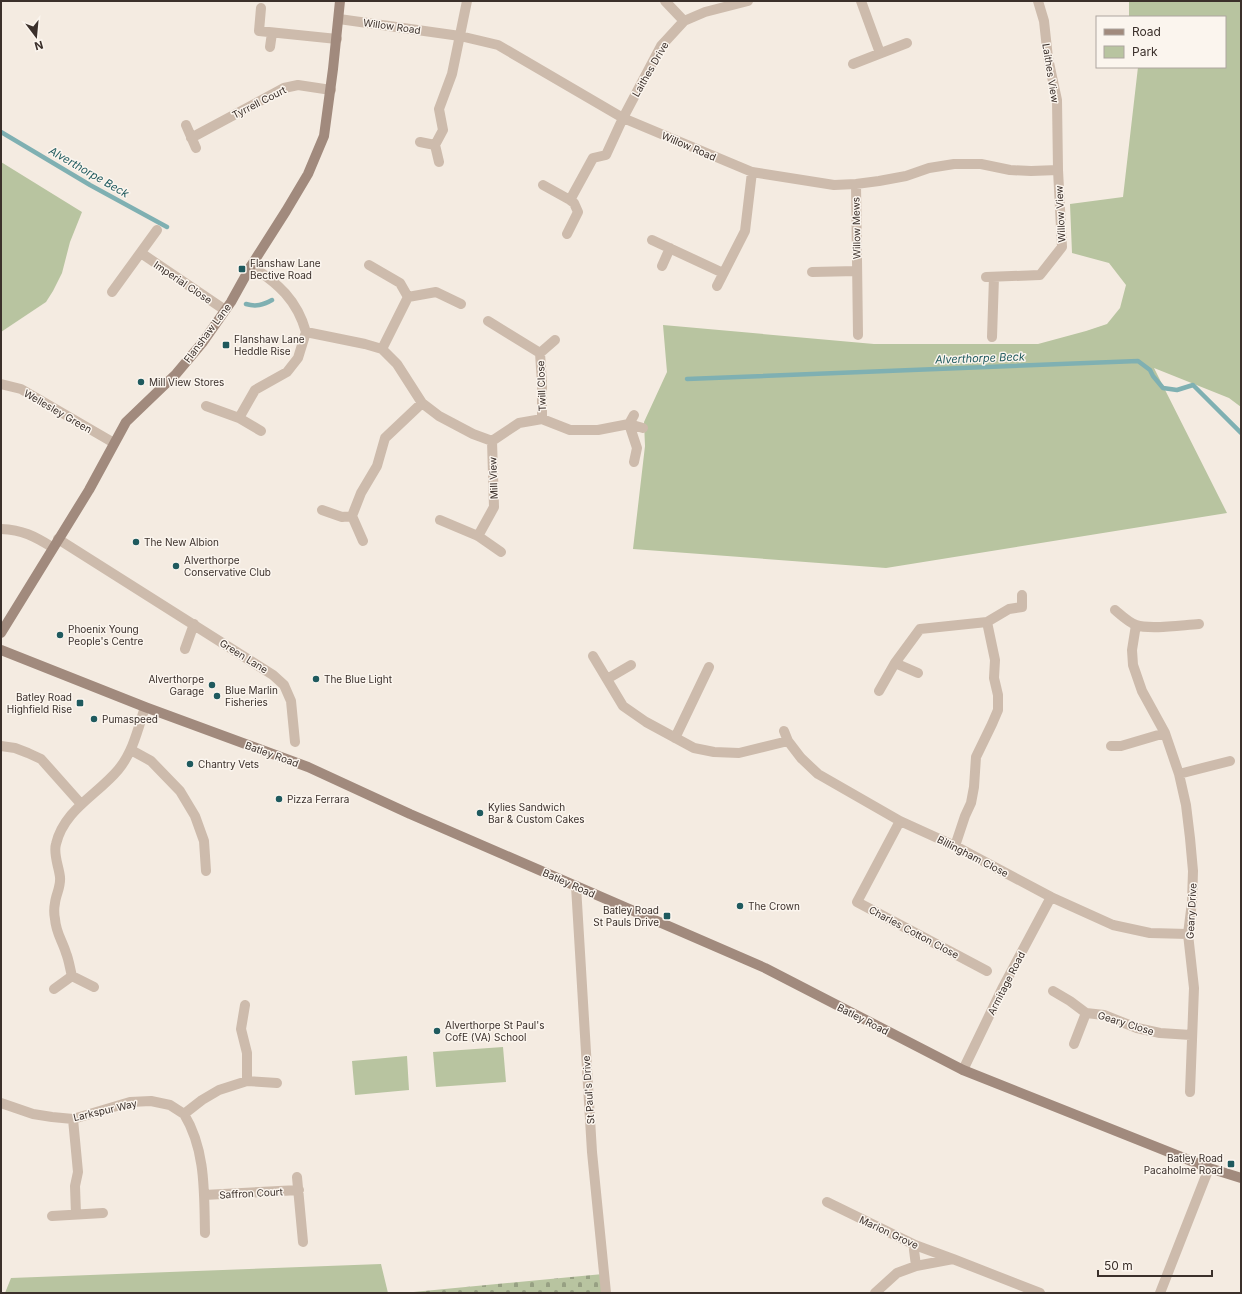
<svg xmlns="http://www.w3.org/2000/svg" width="1242" height="1294" viewBox="0 0 1242 1294" font-family="Inter,sans-serif">
<style>
.green{fill:#b8c4a0}
.cemetery{fill:url(#cemetery-stones)}
.lines{fill:none;stroke-linecap:round;stroke-linejoin:round}
.stream{stroke:#7fb0b2;stroke-width:4.5}
.street{stroke:#cdbbac;stroke-width:10}
.secondary{stroke:#a18a7d;stroke-width:10}
.poi-dot{fill:#1f5a5e;stroke:#fbf5ee;stroke-width:1.5}
.labels{text-anchor:middle;stroke-width:3;stroke-linejoin:round;paint-order:stroke}
.street-label{font-size:10px;fill:#3b302b;stroke:#fbf5ee}
.poi-label{font-size:10px;fill:#3b302b;stroke:#fbf5ee;text-anchor:start}
.water-label{font-size:11px;font-style:italic;fill:#1f5a5e;stroke:#fbf5ee}
</style>
<defs>
<pattern id="cemetery-stones" width="16" height="16" patternUnits="userSpaceOnUse"><rect width="16" height="16" fill="#b8c4a0"/><path d="M2 7V4a2 2 0 0 1 4 0v3zM10 15v-3a2 2 0 0 1 4 0v3z" fill="#97a083"/></pattern>
</defs>
<rect width="100%" height="100%" fill="#f4ebe1"/>
<path class="green" d="M 1129,1 L 1241,1 L 1241,407 L 1229,398 L 1154,368 L 1227,513 L 886,568 L 633,549 L 645,446 L 644,422 L 667,372 L 663,325 L 874,344 L 1038,344 L 1086,331 L 1107,324 L 1120,308 L 1126,285 L 1109,263 L 1072,253 L 1070,204 L 1123,197 L 1138,67 L 1225,67 L 1225,17 L 1129,17 Z
M 1,162 L 82,212 L 70,242 L 62,273 L 53,291 L 46,302 L 1,332 Z
M 503,1047 L 506,1082 L 436,1087 L 433,1052 Z
M 407,1056 L 409,1090 L 355,1095 L 352,1061 Z
M 381,1264 L 388,1293 L 5,1293 L 11,1278 Z"/>
<path class="cemetery" d="M 603,1274 L 606,1293 L 403,1293 Z"/>
<g class="lines">
<path class="stream" d="M 1,132 L 90,185 L 167,227
M 246,304 C 256,307 263,305 272,300
M 687,379 L 1138,361 L 1150,370 L 1153,376 L 1163,388 L 1177,390 L 1193,385 L 1241,433"/>
<path class="street" d="M 665,1 L 684,21
M 861,1 L 880,53
M 261,8 L 259,31 L 337,39
M 339,19 L 460,36 L 498,45 L 623,118 L 752,172 L 834,185 L 856,184 L 879,181 L 906,176 L 929,168 L 954,164 L 981,164 L 1010,170 L 1031,171 L 1058,170
M 270,47 L 272,33
M 853,64 L 907,43
M 186,125 L 196,148
M 191,138 L 284,88 L 298,85 L 331,90
M 420,142 L 435,145
M 439,162 L 435,145 L 443,130 L 439,109 L 452,74 L 467,1
M 856,184 L 858,335
M 543,185 L 570,200
M 567,234 L 578,212 L 574,203 L 570,200 L 593,158 L 606,155 L 623,118 L 661,46 L 684,21 L 705,12 L 748,1
M 652,240 L 723,273
M 141,253 L 225,310
M 369,265 L 400,283 L 408,297 L 382,349
M 251,266 C 278,283 297,300 306,332 L 365,344 L 382,349 L 397,364 L 422,403 L 439,416 L 473,434 L 492,441 L 519,423 L 542,419 L 570,430 L 598,430 L 629,424 L 643,428
M 662,266 L 670,248
M 812,272 L 857,271
M 986,277 L 1040,275 L 1062,247 L 1058,170 L 1057,100 L 1048,58 L 1044,21 L 1038,1
M 717,286 L 745,231 L 752,172
M 112,292 L 157,230
M 408,297 L 436,292 L 461,304
M 488,321 L 540,353 L 542,383 L 542,419
M 992,337 L 994,277
M 540,353 L 555,340
M 1,384 L 21,389 L 114,443
M 206,406 L 239,418 L 261,431
M 239,418 L 255,390 L 287,372 L 298,358 L 306,332
M 634,462 L 637,448 L 629,424 L 634,415
M 322,510 L 342,517 L 352,516 L 363,541
M 352,516 L 361,493 L 377,466 L 385,438 L 422,403
M 440,520 L 478,536 L 501,552
M 1,529 C 23,530 34,536 52,547
M 478,536 L 494,507 L 492,441
M 58,539 L 273,675 L 284,685 L 291,701 L 295,742
M 1115,610 C 1121,615 1128,622 1136,625 C 1150,630 1182,625 1199,624
M 1136,625 L 1132,650 L 1133,665 L 1142,691 L 1165,733 L 1179,774 L 1186,805 L 1190,838 L 1193,871 L 1192,902 L 1188,934 L 1194,988 L 1190,1092
M 185,649 L 194,624
M 593,656 L 623,706 L 646,722 L 694,748 L 714,752 L 739,753 L 788,741
M 895,663 L 918,673
M 607,679 L 631,665
M 879,691 L 895,663 L 920,629 L 987,622 L 1009,609 L 1022,607 L 1022,595
M 784,731 L 788,741 L 801,758 L 818,774 L 900,821 L 955,846 L 1051,897 L 1113,925 L 1150,933 L 1188,934
M 675,738 L 709,667
M 1,746 L 15,748 L 28,753 L 41,759 L 81,804
M 1111,746 L 1121,746 L 1165,733
M 131,750 L 151,761 L 180,791 L 195,816 L 204,841 L 206,871
M 1179,774 L 1230,761
M 900,821 L 857,902 L 987,971
M 955,846 L 965,816 L 971,803 L 974,787 L 976,757 L 992,724 L 998,710 L 998,695 L 994,678 L 995,660 L 987,622
M 576,886 L 592,1152 L 606,1293
M 72,976 C 70,969 69,960 66,953 C 62,940 56,933 55,919 C 54,914 54,908 55,903 C 56,894 61,887 60,877 C 59,867 53,854 56,844 C 64,810 97,795 118,770 C 133,752 138,729 145,707
M 54,989 L 72,976 L 94,987
M 1053,991 L 1070,1001 L 1086,1013 L 1104,1015 L 1137,1028 L 1160,1033 L 1191,1035
M 245,1005 L 241,1029 L 247,1053 L 247,1081
M 1074,1044 L 1086,1013
M 963,1070 L 1003,987 L 1051,897
M 1,1103 L 33,1114 L 52,1117 L 73,1119 L 130,1102 L 151,1101 L 170,1105 L 184,1114 L 202,1100 L 219,1090 L 247,1081 L 277,1083
M 184,1114 C 206,1150 204,1193 205,1233
M 73,1119 L 78,1172 L 75,1186 L 76,1214
M 297,1177 L 303,1242
M 204,1195 L 299,1190
M 827,1202 L 915,1245 L 953,1259
M 52,1216 L 103,1213
M 915,1245 L 914,1250 L 916,1266
M 875,1293 L 897,1273 L 916,1266 L 953,1259 L 1040,1293
M 1160,1293 L 1209,1168"/>
<path class="secondary" d="M 1,633 L 89,490 L 126,422 L 176,374 L 203,342 L 231,302 L 251,266 L 286,211 L 308,174 L 324,136 L 333,69 L 340,1
M 1,650 L 145,707 L 308,767 L 410,814 L 765,968 L 963,1070 L 1209,1168 L 1241,1178"/>
</g>
<g class="poi-dot">
<rect x="238" y="265" width="8" height="8" rx="2"/>
<rect x="222" y="341" width="8" height="8" rx="2"/>
<circle cx="141" cy="382" r="4"/>
<circle cx="136" cy="542" r="4"/>
<circle cx="176" cy="566" r="4"/>
<circle cx="60" cy="635" r="4"/>
<circle cx="316" cy="679" r="4"/>
<circle cx="212" cy="685" r="4"/>
<circle cx="217" cy="696" r="4"/>
<rect x="76" y="699" width="8" height="8" rx="2"/>
<circle cx="94" cy="719" r="4"/>
<circle cx="190" cy="764" r="4"/>
<circle cx="279" cy="799" r="4"/>
<circle cx="480" cy="813" r="4"/>
<circle cx="740" cy="906" r="4"/>
<rect x="663" y="912" width="8" height="8" rx="2"/>
<circle cx="437" cy="1031" r="4"/>
<rect x="1227" y="1160" width="8" height="8" rx="2"/>
</g>
<g class="labels">
<g class="street-label">
<text transform="translate(392 26) rotate(8)" y="4">Willow Road</text>
<text transform="translate(650 69) rotate(-60)" y="4">Laithes Drive</text>
<text transform="translate(1051 73) rotate(81)" y="4">Laithes View</text>
<text transform="translate(259 102) rotate(-27)" y="4">Tyrrell Court</text>
<text transform="translate(689 146) rotate(23)" y="4">Willow Road</text>
<text transform="translate(1060 214) rotate(-93)" y="4">Willow View</text>
<text transform="translate(856 228) rotate(-91)" y="4">Willow Mews</text>
<text transform="translate(183 282) rotate(34)" y="4">Imperial Close</text>
<text transform="translate(207 333) rotate(-53)" y="4">Flanshaw Lane</text>
<text transform="translate(541 386) rotate(-92)" y="4">Twill Close</text>
<text transform="translate(58 411) rotate(30)" y="4">Wellesley Green</text>
<text transform="translate(493 478) rotate(-92)" y="4">Mill View</text>
<text transform="translate(244 656) rotate(32)" y="4">Green Lane</text>
<text transform="translate(272 754) rotate(20)" y="4">Batley Road</text>
<text transform="translate(973 856) rotate(27)" y="4">Billingham Close</text>
<text transform="translate(569 883) rotate(24)" y="4">Batley Road</text>
<text transform="translate(1191 911) rotate(-87)" y="4">Geary Drive</text>
<text transform="translate(914 932) rotate(28)" y="4">Charles Cotton Close</text>
<text transform="translate(1006 983) rotate(-63)" y="4">Armitage Road</text>
<text transform="translate(863 1019) rotate(27)" y="4">Batley Road</text>
<text transform="translate(1126 1023) rotate(17)" y="4">Geary Close</text>
<text transform="translate(588 1090) rotate(-94)" y="4">St Paul's Drive</text>
<text transform="translate(105 1110) rotate(-13)" y="4">Larkspur Way</text>
<text transform="translate(251 1193) rotate(-3)" y="4">Saffron Court</text>
<text transform="translate(889 1232) rotate(25)" y="4">Marion Grove</text>
</g>
<g class="poi-label">
<text x="250" y="267">Flanshaw Lane<tspan x="250" dy="12">Bective Road</tspan></text>
<text x="234" y="343">Flanshaw Lane<tspan x="234" dy="12">Heddle Rise</tspan></text>
<text x="149" y="386">Mill View Stores</text>
<text x="144" y="546">The New Albion</text>
<text x="184" y="564">Alverthorpe<tspan x="184" dy="12">Conservative Club</tspan></text>
<text x="68" y="633">Phoenix Young<tspan x="68" dy="12">People's Centre</tspan></text>
<text x="204" y="683" text-anchor="end">Alverthorpe<tspan x="204" dy="12">Garage</tspan></text>
<text x="324" y="683">The Blue Light</text>
<text x="225" y="694">Blue Marlin<tspan x="225" dy="12">Fisheries</tspan></text>
<text x="72" y="701" text-anchor="end">Batley Road<tspan x="72" dy="12">Highfield Rise</tspan></text>
<text x="102" y="723">Pumaspeed</text>
<text x="198" y="768">Chantry Vets</text>
<text x="287" y="803">Pizza Ferrara</text>
<text x="488" y="811">Kylies Sandwich<tspan x="488" dy="12">Bar &amp; Custom Cakes</tspan></text>
<text x="748" y="910">The Crown</text>
<text x="659" y="914" text-anchor="end">Batley Road<tspan x="659" dy="12">St Pauls Drive</tspan></text>
<text x="445" y="1029">Alverthorpe St Paul's<tspan x="445" dy="12">CofE (VA) School</tspan></text>
<text x="1223" y="1162" text-anchor="end">Batley Road<tspan x="1223" dy="12">Pacaholme Road</tspan></text>
</g>
<g class="water-label">
<text transform="translate(89 172) rotate(30)" y="4">Alverthorpe Beck</text>
<text transform="translate(980 358) rotate(-2)" y="4">Alverthorpe Beck</text>
</g>
</g>
<rect width="1242" height="1294" fill="none" stroke="#3b302b" stroke-width="4"/>
<rect x="1096" y="16" width="130" height="52" fill="#fbf5ee" stroke="#aea6a0"/>
<rect x="1104" y="29" width="20" height="6" fill="#a18a7d" stroke="#aea6a0"/>
<text x="1132" y="36" font-size="12" fill="#3b302b">Road</text>
<rect x="1104" y="46" width="20" height="12" fill="#b8c4a0" stroke="#aea6a0"/>
<text x="1132" y="56" font-size="12" fill="#3b302b">Park</text>
<g transform="translate(36 36) rotate(164)" stroke="#fbf5ee" stroke-width="3" paint-order="stroke">
<path d="M0-3L7 15L0 10L-7 15Z" fill="#3b302b"/>
<text y="-6" font-size="11" font-weight="bold" text-anchor="middle" fill="#3b302b">N</text>
</g>
<path d="M1098 1270v6h114v-6" fill="none" stroke="#3b302b" stroke-width="2"/>
<text x="1104" y="1270" font-size="12" fill="#3b302b" stroke="#fbf5ee" stroke-width="3" paint-order="stroke">50 m</text>
</svg>
